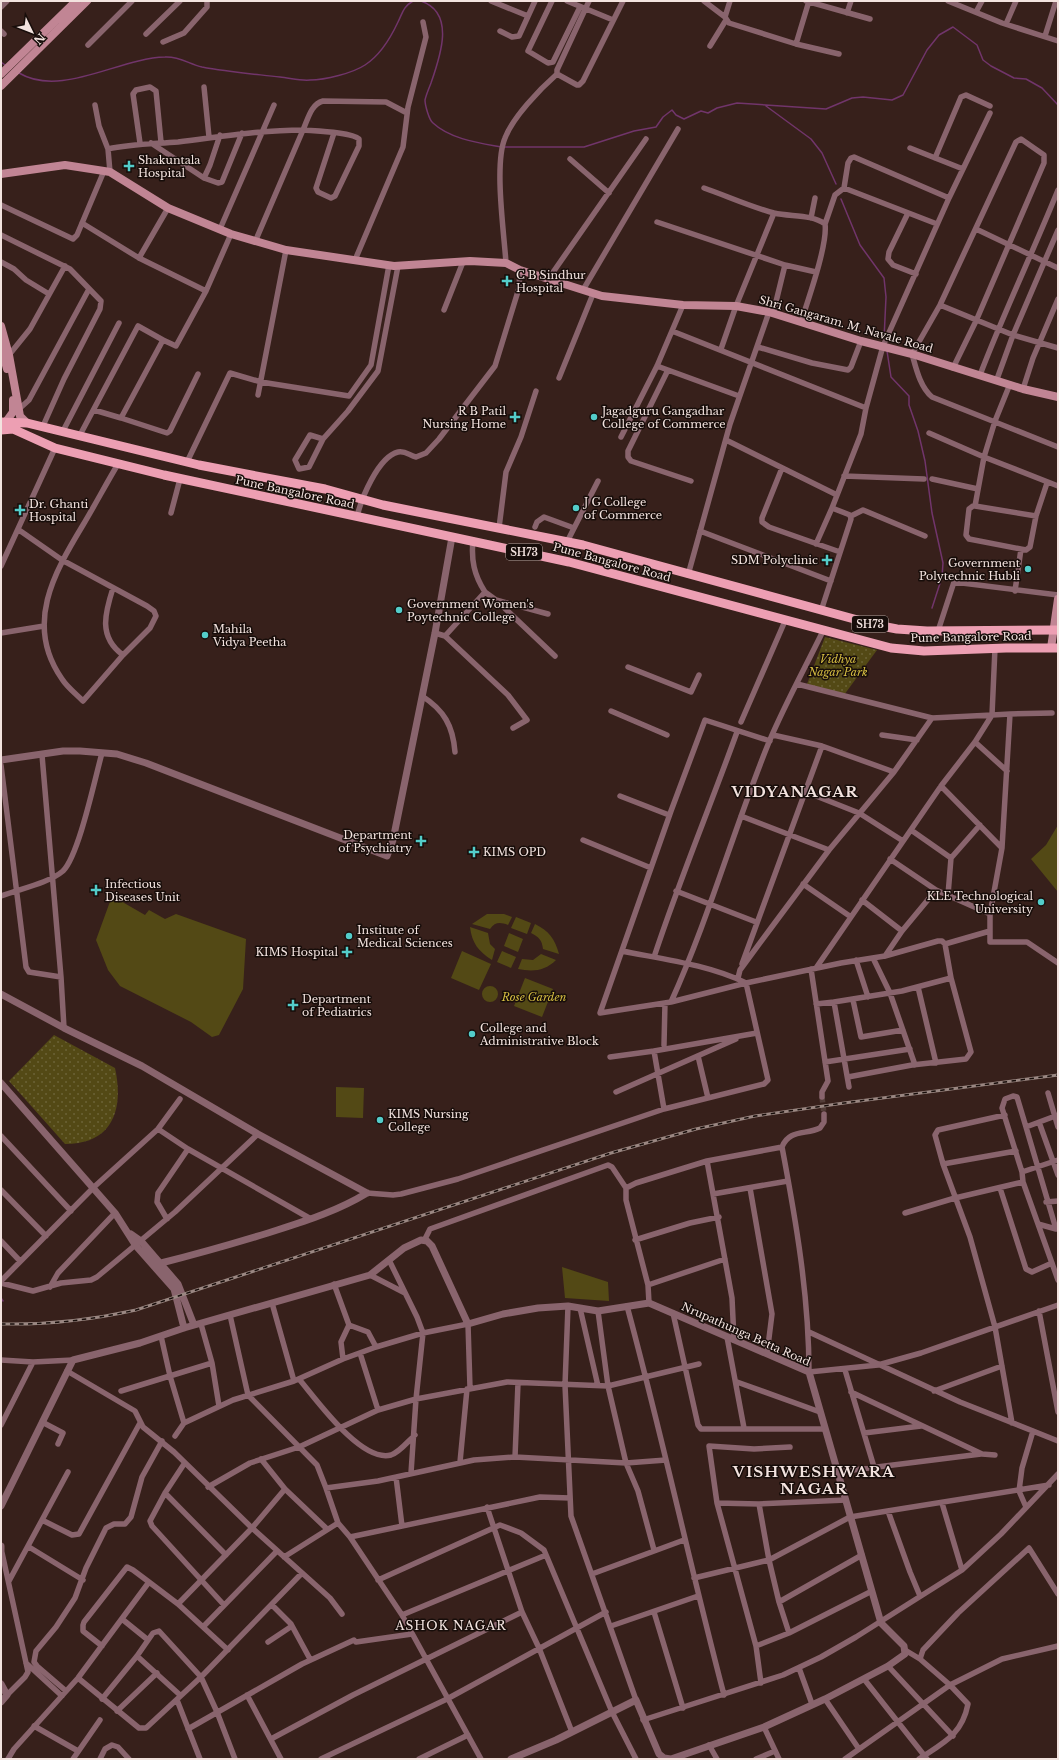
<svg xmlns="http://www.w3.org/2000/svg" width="1059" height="1760" viewBox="0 0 1059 1760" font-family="'Libre Baskerville',serif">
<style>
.grass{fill:url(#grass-dots)}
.garden{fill:#534915}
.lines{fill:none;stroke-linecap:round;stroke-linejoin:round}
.stream{stroke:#71356b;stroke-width:1.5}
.minor-tunnel{stroke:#533d38;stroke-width:5.5;stroke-dasharray:5.5 3;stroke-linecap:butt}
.minor{stroke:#89646d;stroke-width:5.5}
.tertiary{stroke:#89646d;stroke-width:7}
.secondary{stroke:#c18594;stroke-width:8}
.primary{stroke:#ed9fb3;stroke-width:9}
.rail-casing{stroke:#9a8782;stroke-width:3}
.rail{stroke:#170d0a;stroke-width:1.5;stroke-dasharray:4.5;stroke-linecap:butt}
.poi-dot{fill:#53cdca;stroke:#170d0a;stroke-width:1.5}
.labels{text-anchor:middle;stroke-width:3;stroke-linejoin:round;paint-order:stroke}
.shield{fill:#170d0a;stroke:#b1a39f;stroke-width:1}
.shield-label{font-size:10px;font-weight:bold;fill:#f3e3df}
.poi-label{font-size:11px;fill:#f3e3df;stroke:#170d0a;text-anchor:start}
.street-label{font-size:11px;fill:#f3e3df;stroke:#170d0a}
.park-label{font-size:11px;font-style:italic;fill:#d7bf42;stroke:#170d0a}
.neighbourhood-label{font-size:12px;letter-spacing:1px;fill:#f3e3df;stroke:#170d0a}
.district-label{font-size:15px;font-weight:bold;letter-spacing:1px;fill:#f3e3df;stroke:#170d0a}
</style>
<defs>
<pattern id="grass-dots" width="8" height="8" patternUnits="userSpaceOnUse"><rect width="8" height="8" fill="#534915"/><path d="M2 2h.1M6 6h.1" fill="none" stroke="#6c6337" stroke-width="1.8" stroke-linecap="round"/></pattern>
</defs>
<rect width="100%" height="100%" fill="#37201b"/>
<path class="grass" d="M 825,637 L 877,650 L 844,695 L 807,684 Z
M 54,1035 L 115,1068 C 124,1109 113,1144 65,1144 L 9,1081 Z"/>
<path class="garden" d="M 1058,825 L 1058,892 L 1031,859 L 1046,845 Z
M 112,896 L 145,915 L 149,910 L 165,919 L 176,914 L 246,939 L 243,989 L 219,1035 L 212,1037 L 191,1022 L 120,986 L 108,970 L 96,940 Z
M 487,914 L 504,914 L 512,917 L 508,925 C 500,922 495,922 490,929 L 472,924 Z
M 516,917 L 531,923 L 527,934 L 511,928 Z
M 535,924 C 549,931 555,939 559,954 L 543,949 C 542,940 539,937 531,933 Z
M 470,927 L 488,933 L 490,944 L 495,949 L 492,960 C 478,951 472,943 470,927 Z
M 509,933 L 523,939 L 518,952 L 504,946 Z
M 462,951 L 491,964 L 479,990 L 451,978 Z
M 502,951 L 516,957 L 511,968 L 497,962 Z
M 541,954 L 556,960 C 545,971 533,972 518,969 L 522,959 L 533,960 Z
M 525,978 L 553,989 L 542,1017 L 514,1006 Z
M482 994a8 8 0 1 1 16 0a8 8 0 1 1-16 0Z
M 336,1087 L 364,1088 L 363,1118 L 336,1117 Z
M 562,1267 L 608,1282 L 609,1301 L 565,1298 Z"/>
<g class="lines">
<path class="stream" d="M 421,1 C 456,13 440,57 431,83 C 429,88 426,95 425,100 C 425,105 429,120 433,123 C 450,139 479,143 501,147
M 1,62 L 5,65
M 19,73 C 61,98 119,58 165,57 C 179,56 189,64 202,67 C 228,72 254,74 280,77 C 290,78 301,81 310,80 C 325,80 353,73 365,65 C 379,56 391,37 398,22 C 403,12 403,7 413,1
M 766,106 L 811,139 L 822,153 L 836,184
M 505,147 L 584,147 L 634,131 L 656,127 L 663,117 L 672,110 L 676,115 L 684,119 L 701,111 L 708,113 L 717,108 L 737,103 L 826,109 L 852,98 L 863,97 L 892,100 L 903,95 L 927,50 L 939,35 L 953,27 L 977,45 L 983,60 L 991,66 L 1014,78 L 1026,79 L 1042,88 L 1058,105
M 841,199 L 860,245 L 884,278 L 886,297 L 884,339
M 887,351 L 891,377 L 909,396 L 909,405 L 918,431 L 925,461 L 932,513 L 943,563 L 942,577 L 932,608
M 1,1298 L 3,1301"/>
<path class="minor-tunnel" d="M 822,1097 L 824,1114"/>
<path class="minor" d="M 491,1 L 528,16
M 552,1 L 528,51 L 548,63 L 553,62 L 580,7
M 567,1 L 613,20
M 589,1 L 557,70 L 557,74 L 577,85 L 579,85 L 583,81 L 623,1
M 704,1 L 725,17
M 730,1 L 725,17 L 729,23 L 796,44 L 839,54
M 806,1 L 870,19
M 948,1 L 1002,23 L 1058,41
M 1,7 L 7,1
M 976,12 L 982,1
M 847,13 L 851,1
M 1006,24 L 1016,1
M 1,31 L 4,34
M 500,31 L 512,37 L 519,36 L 535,1
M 146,34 L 180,1
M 1045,36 L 1056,1
M 163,42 L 184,33 L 207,7 L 207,1
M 796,44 L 809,1
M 88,45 L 132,1
M 710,46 L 726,20
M 204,87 L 209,137
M 95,105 L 99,126 L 108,149
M 220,135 L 210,165 L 204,178 L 218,183 L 222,182 L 242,133
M 140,143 L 133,94 L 136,90 L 150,87 L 156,91 L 161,142
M 151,143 L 204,178
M 910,148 L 963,169
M 935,158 L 961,97 L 966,95 L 990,106
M 570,159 L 609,193
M 110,172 L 108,149 C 131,144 154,144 178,142 C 220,137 261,130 303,130 C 308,119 311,104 323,101 L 386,102 L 407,113
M 704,188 C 727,196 751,207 774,213 C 791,217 811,214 825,224 C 828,244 808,300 801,322
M 844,188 L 848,163 L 851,158 L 854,157 L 949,198
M 1,205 L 73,239 L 77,235 L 104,171
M 908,213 L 889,252 L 888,259 L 893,265 L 916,274
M 811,218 L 815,198
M 657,222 L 785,265 L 816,272
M 82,223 L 139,258 L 206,291
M 825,224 L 835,195 L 844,188 L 937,224
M 220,229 L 274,105
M 976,229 L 1058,268
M 1,235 L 70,269 L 101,301 L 100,309 L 64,379 L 43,426
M 255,242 L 303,130 C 315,131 352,132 359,139 L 359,146 L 335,196 L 331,198 L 318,192 L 316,188 L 334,133
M 139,258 L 168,208
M 355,260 L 403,147 L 408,107 L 426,37 L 423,22
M 1,262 L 14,269 L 26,280 L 49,294
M 506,263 C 504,232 494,164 505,138 C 513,117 540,89 557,74
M 549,278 L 646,139
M 583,290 L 678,129
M 940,305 L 1013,335 L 1058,348
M 444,310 L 463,262
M 773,314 L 785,265
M 672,331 L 866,408
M 758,347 L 812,363 L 848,370 L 851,367 L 861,341
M 721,349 L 736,306 L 774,213
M 9,355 L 30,329 L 65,266
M 657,366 L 739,396
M 953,368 L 976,321 L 1044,163 L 1044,155 L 1021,139 L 1016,142 L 940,305 L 912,354 C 916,368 920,387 932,397 L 1058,447
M 668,370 L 628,451 L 628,457 L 631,461 L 691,481
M 980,375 C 1004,312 1033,252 1058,190
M 559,378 L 593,294
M 997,379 L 1013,335 L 1058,230
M 1010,384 L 995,421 L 984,457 L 1058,486
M 1023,389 L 1033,358 L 1058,299
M 258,395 L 286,250
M 19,409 L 29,400 L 89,289
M 94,410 L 121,418 L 163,340 L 176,346 L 206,291 L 231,234
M 121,418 L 167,433 L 170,431 L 198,374
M 63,431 L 119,323
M 929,433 L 984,457 L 975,506 L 1036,516
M 80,435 L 138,326 L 163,340
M 621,437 L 657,366 L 683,305
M 323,439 L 310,435 L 295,460 L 299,469 L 309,467 L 323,439 L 348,411 L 378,371 L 398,266
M 726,440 L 837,495
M 187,462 L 230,373 L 261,382 L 349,396 L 371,365 L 389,265
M 782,468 L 762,518 L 762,522 L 769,527 L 840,552
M 844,476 L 924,479
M 932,479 L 978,489
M 975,506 L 973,506 L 969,509 L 966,535 L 969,539 L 1026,550 L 1030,547 L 1036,516 L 1047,483
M 171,513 L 180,479
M 851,516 L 863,510 L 925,536
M 357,517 C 361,499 378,457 398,452 C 405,450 410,456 416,457 L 426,453 L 439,439 L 495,366 L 519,288 L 520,270
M 535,527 L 537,522 L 544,517 L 574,528
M 499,528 L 506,472 L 521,437 L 536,391
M 19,530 L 62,560 L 147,606 L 154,611 L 156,616 L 150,628 L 123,655 L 83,701 C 76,694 67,687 62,679 C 24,625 54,573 83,525 C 95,505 106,484 118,464
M 700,531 L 831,581
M 567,542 L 598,481
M 816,544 L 832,508
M 1,566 L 55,448
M 688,575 L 730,424 L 769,312
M 113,588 C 105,613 98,637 123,655
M 1015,591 L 1021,549
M 485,592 L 496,600 L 548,614
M 496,600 L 555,656
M 821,611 L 851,519 L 850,515 L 832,508 L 861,434 L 866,408 L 883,346 L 949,198 L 990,113
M 938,631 L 954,582 L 1058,595
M 1,633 L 44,626
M 435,633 L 445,636 L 508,695 L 527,720 L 513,728
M 445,636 L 485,592 C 474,575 471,560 473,540
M 628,667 L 691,692 L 699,675
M 797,684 L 932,718 L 992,715 L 995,648
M 422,696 C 444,710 453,726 455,752
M 611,711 L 667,735
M 741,722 L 785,621
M 773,735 L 822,746 L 894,772
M 882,735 L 917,740
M 975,742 L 1007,771
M 1,765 L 26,967 L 29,972 L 61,977 L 42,755
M 941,786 L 1002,848 L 990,914 L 990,942 L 1027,942 L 1058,963
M 806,792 L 859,813 L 903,841
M 620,796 L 669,815
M 741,816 L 829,850
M 911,830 L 951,858 L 980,825
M 583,840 L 651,868
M 1002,848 L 1010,714 L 1052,713
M 890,859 L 936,890
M 803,884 L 851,917
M 676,891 L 756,922
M 948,895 L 951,858
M 1,896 C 19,889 49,883 63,871 C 79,855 95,778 102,753
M 862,900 L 902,931
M 945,944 L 990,931
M 622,951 C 662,959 710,965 746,983 L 841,963 L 885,956 L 938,941 L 942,941 L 945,944 L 951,978 L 902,991 L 834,1002
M 885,956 L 902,931 L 936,890 L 990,914
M 654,957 C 679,881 710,807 737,732
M 873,958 L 890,993 L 915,1065
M 856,960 L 868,997
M 742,964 L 822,746
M 816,968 L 941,786 L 975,742 L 992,715 L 1010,714
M 811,969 L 828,1081 L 822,1092 L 822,1097
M 61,977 L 64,1028
M 738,978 L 740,970 L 771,928 L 829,850 L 894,772 L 932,718
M 918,987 L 936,1063
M 853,1000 L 861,1037 L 903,1030
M 671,1002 C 709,918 734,828 769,742 C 785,704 805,668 823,631
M 816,1004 L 834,1002 L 849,1087
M 664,1045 L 665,1003
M 698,1056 L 708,1098
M 610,1057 L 654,1051
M 825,1062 L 910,1049
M 848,1077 L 912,1065 L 966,1059 L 971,1052 L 951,978
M 616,1092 L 736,1039
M 1048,1093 L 1058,1127
M 664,1109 L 654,1051 L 757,1033
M 824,1114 L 824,1122 L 820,1128 C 806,1135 789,1129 782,1147 C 796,1221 809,1296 809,1372 L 878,1365 L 921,1353 L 1058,1305
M 1005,1115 L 938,1130 L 935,1135 L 943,1164 L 970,1237 L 995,1327 L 1012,1423
M 1039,1122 L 1058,1175
M 1026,1127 L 1056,1229 L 1038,1224
M 158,1129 L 188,1149 L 311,1219
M 1,1136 L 71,1211
M 707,1161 L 732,1298 L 734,1340
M 943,1164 L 1016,1151
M 1022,1172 L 1002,1108 L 1005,1099 L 1013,1096 L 1017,1097 L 1026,1127 L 1058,1115
M 1023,1182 L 1022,1172 L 1058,1160
M 750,1188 L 772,1314 L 767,1354
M 1000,1188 L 1026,1269 L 1032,1272 L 1052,1263
M 1,1190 L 46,1236
M 367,1193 L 393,1195 L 401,1194 L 458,1179 L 664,1109 L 764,1084 L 768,1080 L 746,983 L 671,1002 L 600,1013 L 671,811 L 705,720 L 770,741
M 713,1194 L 788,1181
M 1046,1202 L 1058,1201
M 905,1213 L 955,1198 L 1023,1182 L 1058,1280
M 167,1219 L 157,1202 L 158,1193 L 188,1149
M 635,1240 L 690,1223 L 719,1217
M 1,1241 L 20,1261
M 424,1241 L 430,1229 L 608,1165 L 612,1167 L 626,1188
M 389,1260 L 417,1317 L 423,1333 L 416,1399 L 411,1473
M 370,1275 L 405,1293
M 1,1281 L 94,1187 L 158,1129 L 180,1099
M 1,1283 L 33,1291 L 61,1283 L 91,1280 L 97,1277 L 175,1212 L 258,1134
M 334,1284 L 349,1325 L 341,1342 L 343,1359
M 648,1285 L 725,1259
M 50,1287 L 58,1273 L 115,1213
M 272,1303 L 294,1381
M 649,1303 L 648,1285 L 626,1200 L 626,1188 L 636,1183 L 707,1161 L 782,1147
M 568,1306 L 565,1385 L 571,1516 L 636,1700
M 627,1306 C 662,1435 690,1566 724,1695
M 580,1308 L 598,1386
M 598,1311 L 608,1386 L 626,1463 L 666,1460
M 1039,1311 L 1058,1412
M 673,1313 L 698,1425 L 701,1429 L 824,1429
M 230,1315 L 248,1395 L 317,1465 L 326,1488 L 378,1481 L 474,1460 L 515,1457 L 626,1463 L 638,1491 L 654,1550
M 201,1324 L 212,1363 L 219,1406
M 349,1325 L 368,1332 L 376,1347
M 809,1332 L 960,1402 L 1058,1441
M 161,1336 L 170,1376 L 184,1423
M 727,1337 L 744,1428
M 360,1353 L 378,1410
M 1,1360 L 33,1362
M 845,1370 L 874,1467
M 67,1371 L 135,1411 L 143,1427 L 174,1452 L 252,1528 L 330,1598 L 342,1614
M 299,1379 C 316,1399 361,1463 391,1455 C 400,1452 408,1441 415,1435
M 737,1382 L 820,1412
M 121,1391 L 212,1363
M 934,1391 L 1002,1366
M 851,1392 L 982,1454 L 995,1455
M 42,1422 L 63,1433 L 58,1444
M 1,1425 L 33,1362 L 73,1360
M 864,1433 L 921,1426
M 175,1436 L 184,1423 L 233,1400 L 294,1381 L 343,1359 L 376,1347 L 423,1333 L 468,1324 L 470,1388
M 515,1457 L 518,1383
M 261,1459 L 285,1489 L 327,1529
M 460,1462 L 467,1389
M 184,1464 L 165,1493 L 150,1521 L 152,1526 L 224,1605
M 837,1472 L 981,1454
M 396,1477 L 402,1526
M 208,1487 L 250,1463 L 299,1447 L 378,1410 L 416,1399 L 507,1382 L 608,1386 L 699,1364
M 326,1488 L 338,1523 L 350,1537 L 540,1497 L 570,1498
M 165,1493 L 226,1555
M 846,1500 L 759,1504 L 769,1560 L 850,1517 L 1049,1485
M 717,1503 L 756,1646 L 761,1683
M 942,1503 L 962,1570
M 759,1504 L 717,1503 L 709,1446 L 754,1449 L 790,1447
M 487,1507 L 522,1612 L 539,1648 L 572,1732
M 1026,1507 L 1019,1491 L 1022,1468 L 1033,1431
M 888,1511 L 910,1572 L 920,1596
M 42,1520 L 72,1535 L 79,1534 L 140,1423
M 350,1537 L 402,1615 L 481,1759
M 29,1547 L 83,1580
M 1,1548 L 28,1672 L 25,1677 L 7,1695
M 284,1557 L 338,1523
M 592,1574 L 684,1540
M 694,1578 L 769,1560 L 779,1602 L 862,1555
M 378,1580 L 500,1525 L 521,1533 L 544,1550 L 612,1712 L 636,1759
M 9,1581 L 68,1472
M 779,1602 L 789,1633
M 178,1604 L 228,1650
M 272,1605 L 291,1624 L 310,1659
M 654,1612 L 683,1708
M 402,1615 L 546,1555
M 122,1619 L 148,1640
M 611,1626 L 698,1596
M 203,1627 L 277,1551
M 268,1642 L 292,1626
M 356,1642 L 412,1634
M 102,1646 L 83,1631 L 83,1625 L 84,1622 L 127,1567 L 133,1570 L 149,1582
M 756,1646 L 789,1633 L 872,1591
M 905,1650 L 920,1659 L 950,1685 L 1002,1659 L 1058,1646
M 137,1656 L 180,1695
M 920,1659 L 923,1650 L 958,1613 L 1029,1548 L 1058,1594
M 26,1663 L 62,1696
M 888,1666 L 953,1736
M 799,1668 L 812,1704
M 78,1678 L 139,1728 L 146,1728 L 201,1677 L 302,1573
M 864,1679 L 927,1759
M 66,1691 L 37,1666 L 34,1662 L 36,1651 L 56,1627 L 75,1598 L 86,1568 L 106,1528 L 114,1524 L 125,1524 L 131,1517 L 142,1477 L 162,1441
M 247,1695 L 281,1759
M 102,1699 L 137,1656 L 153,1633 L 159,1631 L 201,1677 L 217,1712 L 235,1759
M 825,1699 L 859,1749
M 177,1700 L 200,1759
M 117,1711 L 157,1673
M 643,1720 L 783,1675 L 821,1657 L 856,1637 L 962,1570 L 1001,1534 L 1058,1474
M 34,1726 L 78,1751
M 764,1727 L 779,1759
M 188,1729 L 302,1664 L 354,1640
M 271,1739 L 353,1695 L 522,1612
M 709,1745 L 717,1759
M 8,1759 L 14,1749 L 78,1678 L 149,1582 L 178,1604 L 252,1528 L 285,1489
M 73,1759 L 100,1720
M 100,1759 L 105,1749 L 112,1745 L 118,1747 L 129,1759
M 321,1759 L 447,1699 L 606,1612
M 419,1759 L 468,1735
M 756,1759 L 775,1751
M 845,1759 L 950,1685 L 968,1704 C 962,1735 943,1743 919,1759"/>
<path class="tertiary" d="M 1,760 L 63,751 L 80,751 L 117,754 L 146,763 L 387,856 L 393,840 L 435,633 L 452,537
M 1,994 L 64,1028 L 142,1066 L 258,1134 L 367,1193
M 1,1083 L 115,1213 L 136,1246 L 174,1289 L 184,1328
M 131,1234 L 141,1241 L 178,1284 L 194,1325
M 161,1263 C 197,1254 232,1244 268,1233 C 302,1222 336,1212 367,1193
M 1,1506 L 73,1360 L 140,1343 L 184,1328 L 370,1275 L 404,1248 L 421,1240 L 427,1241 L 432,1246 L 468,1324 L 503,1314 L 538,1308 L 568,1306 L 598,1311 L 649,1303 L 809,1372 L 881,1623 L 904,1646 L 905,1654 L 888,1666 L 825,1699 L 764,1727 L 671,1759 L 664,1758 L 659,1754 L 636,1700 L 556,1740 L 511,1759
M 1,1546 L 1,1549
M 1,1684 L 7,1695 L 1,1702"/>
<path class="secondary" d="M 1,74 L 76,1
M 1,86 L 87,1
M 1,174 L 65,165 L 104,171 L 110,172 L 168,208 L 231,234 L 286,250 L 394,266 L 470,261 L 506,263 L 520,270 L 602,296 L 683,305 L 736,306 L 769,312 L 861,341 L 912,354 L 1023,389 L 1058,397
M 1,326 L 9,355 L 20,416 L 27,423
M 1,347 L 7,369
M 5,423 L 13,412 L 13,400
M 1051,648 L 1058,599"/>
<path class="primary" d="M 1,422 L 27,423 L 199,465 L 325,489 L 383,505 L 583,545 L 876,625 L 897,629 L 927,631 L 1058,630
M 1,430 L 13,429 L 55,448 L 164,475 L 569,562 L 891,648 L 924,651 L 1006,648 L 1058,648"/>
<g class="rail-casing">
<path id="rail" d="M 1,1324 C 47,1325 91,1320 136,1310 L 611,1153 L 696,1129 L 755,1116 L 844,1103 L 1058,1075"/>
</g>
<use href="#rail" class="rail"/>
</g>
<g class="poi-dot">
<path d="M127 160h4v4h4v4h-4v4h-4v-4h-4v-4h4z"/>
<path d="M505 275h4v4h4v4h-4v4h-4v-4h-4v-4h4z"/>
<path d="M513 411h4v4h4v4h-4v4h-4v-4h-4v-4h4z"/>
<circle cx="594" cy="417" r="4"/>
<circle cx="576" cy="508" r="4"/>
<path d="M18 504h4v4h4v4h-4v4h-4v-4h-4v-4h4z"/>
<path d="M825 554h4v4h4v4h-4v4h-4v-4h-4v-4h4z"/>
<circle cx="1028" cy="569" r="4"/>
<circle cx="399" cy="610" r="4"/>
<circle cx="205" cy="635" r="4"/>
<path d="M419 835h4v4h4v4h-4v4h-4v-4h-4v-4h4z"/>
<path d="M472 846h4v4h4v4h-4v4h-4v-4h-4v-4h4z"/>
<path d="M94 884h4v4h4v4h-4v4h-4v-4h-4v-4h4z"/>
<circle cx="1041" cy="902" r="4"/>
<circle cx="349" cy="936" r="4"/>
<path d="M345 946h4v4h4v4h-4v4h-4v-4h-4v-4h4z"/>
<path d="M291 999h4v4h4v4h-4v4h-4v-4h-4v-4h4z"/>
<circle cx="472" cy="1034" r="4"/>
<circle cx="380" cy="1120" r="4"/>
</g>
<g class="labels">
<g class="shield">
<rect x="506" y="544" width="36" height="16" rx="3"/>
<rect x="852" y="616" width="36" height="16" rx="3"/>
</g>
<g class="shield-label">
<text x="524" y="556">SH73</text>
<text x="870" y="628">SH73</text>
</g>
<g class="poi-label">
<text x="138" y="164">Shakuntala<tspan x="138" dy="13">Hospital</tspan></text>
<text x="516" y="279">C B Sindhur<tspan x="516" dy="13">Hospital</tspan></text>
<text x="506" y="415" text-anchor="end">R B Patil<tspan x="506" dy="13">Nursing Home</tspan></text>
<text x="602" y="415">Jagadguru Gangadhar<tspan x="602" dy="13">College of Commerce</tspan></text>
<text x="584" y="506">J G College<tspan x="584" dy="13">of Commerce</tspan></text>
<text x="29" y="508">Dr. Ghanti<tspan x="29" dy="13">Hospital</tspan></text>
<text x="818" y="564" text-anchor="end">SDM Polyclinic</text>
<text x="1020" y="567" text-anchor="end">Government<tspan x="1020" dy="13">Polytechnic Hubli</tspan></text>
<text x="407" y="608">Government Women's<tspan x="407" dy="13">Poytechnic College</tspan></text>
<text x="213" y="633">Mahila<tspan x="213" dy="13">Vidya Peetha</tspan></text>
<text x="412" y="839" text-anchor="end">Department<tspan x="412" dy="13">of Psychiatry</tspan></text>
<text x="483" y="856">KIMS OPD</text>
<text x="105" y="888">Infectious<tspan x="105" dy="13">Diseases Unit</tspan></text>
<text x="1033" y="900" text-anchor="end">KLE Technological<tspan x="1033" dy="13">University</tspan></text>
<text x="357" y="934">Institute of<tspan x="357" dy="13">Medical Sciences</tspan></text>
<text x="338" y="956" text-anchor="end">KIMS Hospital</text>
<text x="302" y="1003">Department<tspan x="302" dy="13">of Pediatrics</tspan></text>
<text x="480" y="1032">College and<tspan x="480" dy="13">Administrative Block</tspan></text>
<text x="388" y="1118">KIMS Nursing<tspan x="388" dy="13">College</tspan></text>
</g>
<g class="street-label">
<text transform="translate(846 324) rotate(16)" y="4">Shri Gangaram. M. Navale Road</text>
<text transform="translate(295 492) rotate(12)" y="4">Pune Bangalore Road</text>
<text transform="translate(612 562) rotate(15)" y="4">Pune Bangalore Road</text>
<text transform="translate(971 637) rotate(-1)" y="4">Pune Bangalore Road</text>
<text transform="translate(746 1334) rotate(24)" y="4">Nrupathunga Betta Road</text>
</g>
<g class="park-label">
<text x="838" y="663">Vidhya<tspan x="838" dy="13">Nagar Park</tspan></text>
<text x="534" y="1001">Rose Garden</text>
</g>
<g class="neighbourhood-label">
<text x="451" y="1630">ASHOK NAGAR</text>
</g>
<g class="district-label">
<text x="795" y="797">VIDYANAGAR</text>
<text x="814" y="1477">VISHWESHWARA<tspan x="814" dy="17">NAGAR</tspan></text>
</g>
</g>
<rect width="1059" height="1760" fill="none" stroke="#f3e3df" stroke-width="4"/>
<g transform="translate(32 32) rotate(133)" stroke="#170d0a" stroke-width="3" paint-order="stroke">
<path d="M0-3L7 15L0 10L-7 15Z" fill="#f3e3df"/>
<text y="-6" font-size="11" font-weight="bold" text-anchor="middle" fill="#f3e3df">N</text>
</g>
</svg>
